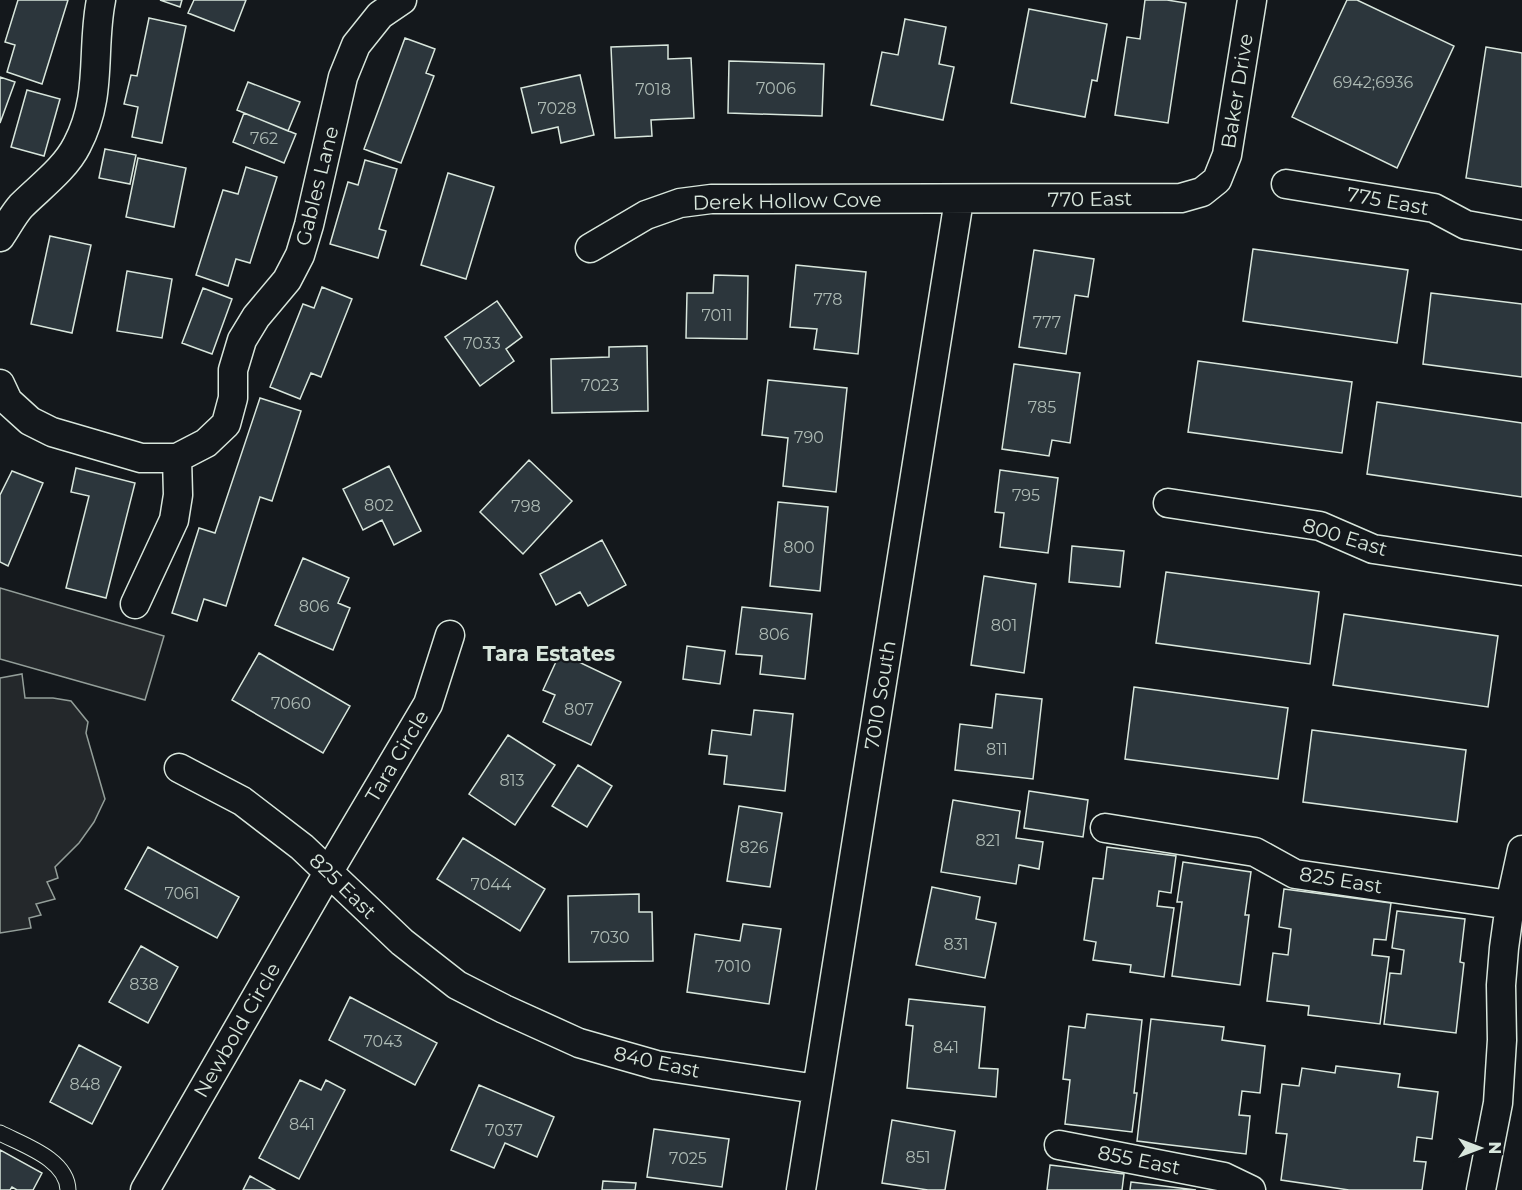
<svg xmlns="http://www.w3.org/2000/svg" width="1522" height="1190" viewBox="0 0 1522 1190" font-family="Montserrat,sans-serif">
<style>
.parking{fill:#24282b;stroke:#939e99;stroke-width:1.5}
.building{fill:#2c363c;stroke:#d8e6dc;stroke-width:1.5}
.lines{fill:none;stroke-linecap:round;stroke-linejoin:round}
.service-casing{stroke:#d8e6dc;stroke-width:17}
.minor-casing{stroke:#d8e6dc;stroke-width:31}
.service{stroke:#14181c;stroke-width:15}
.minor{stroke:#14181c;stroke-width:28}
.labels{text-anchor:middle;stroke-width:4.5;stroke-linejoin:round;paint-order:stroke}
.number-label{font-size:16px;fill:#adbab4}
.street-label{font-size:20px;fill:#d8e6dc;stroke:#14181c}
.neighbourhood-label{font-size:21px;font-weight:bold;fill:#d8e6dc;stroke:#14181c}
</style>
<rect width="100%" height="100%" fill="#14181c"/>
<path class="parking" d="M 0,588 L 164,636 L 145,700 L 0,659 Z
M 22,674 L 25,698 L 53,698 L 71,701 L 88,722 L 86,733 L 105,799 L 94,822 L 79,843 L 55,867 L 58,878 L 47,882 L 55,899 L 36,904 L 41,915 L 29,918 L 31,928 L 0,933 L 0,678 Z"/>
<path class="building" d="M 18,0 L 68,0 L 42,84 L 7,72 L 15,45 L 5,42 Z
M 160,0 L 182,0 L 180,7 Z
M 194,0 L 246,0 L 234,31 L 188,13 Z
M 1145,0 L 1167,0 L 1186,3 L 1168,123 L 1115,115 L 1127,37 L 1140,39 Z
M 1347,0 L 1357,0 L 1454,46 L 1397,168 L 1292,117 Z
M 1029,9 L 1107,24 L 1097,81 L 1092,80 L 1085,117 L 1011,103 Z
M 149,18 L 186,26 L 162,143 L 132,137 L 138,107 L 124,104 L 131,75 L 137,76 Z
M 905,19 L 946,27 L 939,64 L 954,67 L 943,120 L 871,105 L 882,52 L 898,55 Z
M 405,38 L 435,49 L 426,73 L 434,76 L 401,163 L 364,149 Z
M 668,45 L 668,59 L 691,58 L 694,118 L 651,120 L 652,136 L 615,138 L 611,47 Z
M 1486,47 L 1522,53 L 1522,187 L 1466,178 Z
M 729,61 L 824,64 L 822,116 L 728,113 Z
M 580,75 L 594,135 L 561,143 L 558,127 L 532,133 L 521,88 Z
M 0,77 L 15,82 L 0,123 Z
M 248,82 L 300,102 L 288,131 L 237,110 Z
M 27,90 L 60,99 L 44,156 L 11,147 Z
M 244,113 L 296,134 L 284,163 L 233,142 Z
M 105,149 L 136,155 L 130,184 L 99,178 Z
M 138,158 L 186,168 L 174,227 L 126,217 Z
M 365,160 L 397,169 L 379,229 L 386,231 L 378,258 L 330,244 L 348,182 L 358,185 Z
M 246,167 L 277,177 L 250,263 L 236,259 L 228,286 L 196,275 L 223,190 L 238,194 Z
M 448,173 L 494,187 L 466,279 L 421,265 Z
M 50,236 L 91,245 L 72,333 L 31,324 Z
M 1253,249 L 1408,270 L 1397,343 L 1243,321 Z
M 1034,250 L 1094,259 L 1088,297 L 1075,295 L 1066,354 L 1019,347 Z
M 796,265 L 866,272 L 858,354 L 814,349 L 817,329 L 790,327 Z
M 127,271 L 172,279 L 162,338 L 117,331 Z
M 714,275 L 748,276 L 747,339 L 686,338 L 687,293 L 713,293 Z
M 322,287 L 352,299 L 321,377 L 311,373 L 300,399 L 270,387 L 303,304 L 314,308 Z
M 203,288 L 232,299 L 212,354 L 182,343 Z
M 1431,293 L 1522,304 L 1522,377 L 1423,364 Z
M 497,301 L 522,337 L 506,349 L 514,361 L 480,386 L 445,337 Z
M 647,346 L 648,411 L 552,413 L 551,359 L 609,357 L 609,347 Z
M 1198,361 L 1352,382 L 1342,453 L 1188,432 Z
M 1014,364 L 1080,373 L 1070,443 L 1052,440 L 1049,456 L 1002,449 Z
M 768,380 L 847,388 L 836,492 L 783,486 L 788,438 L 762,435 Z
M 260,398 L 301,411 L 272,501 L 260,497 L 226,606 L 204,599 L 197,621 L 172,613 L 199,528 L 215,533 Z
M 1377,402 L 1522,423 L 1522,497 L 1367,474 Z
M 529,460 L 572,501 L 523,554 L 480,512 Z
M 389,466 L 421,531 L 394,545 L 382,520 L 363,530 L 343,489 Z
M 76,468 L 135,483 L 106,598 L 66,588 L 89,496 L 71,492 Z
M 1000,470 L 1058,478 L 1048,553 L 1000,547 L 1004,513 L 995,512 Z
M 12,471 L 43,483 L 8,566 L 0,562 L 0,495 Z
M 778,502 L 828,507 L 820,591 L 770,586 Z
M 602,540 L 626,585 L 588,606 L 580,592 L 556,605 L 540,574 Z
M 1072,546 L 1124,551 L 1120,587 L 1069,582 Z
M 303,558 L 349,578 L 338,603 L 350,608 L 333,650 L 275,625 Z
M 1166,572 L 1319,592 L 1310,664 L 1156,643 Z
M 984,576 L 1036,584 L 1024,673 L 971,665 Z
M 742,607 L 812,614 L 805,679 L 760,674 L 762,656 L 736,654 Z
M 1344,614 L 1498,636 L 1488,707 L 1333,685 Z
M 687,646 L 725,651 L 720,684 L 683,679 Z
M 259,653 L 350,706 L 323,753 L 232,700 Z
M 560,653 L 621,682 L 591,745 L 543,722 L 555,695 L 543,690 Z
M 1134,687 L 1288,708 L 1278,779 L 1125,759 Z
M 996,694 L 1042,699 L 1033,779 L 955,770 L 960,724 L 992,728 Z
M 754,710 L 793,714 L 785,791 L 724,784 L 727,756 L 709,754 L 712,730 L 751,735 Z
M 1312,730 L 1466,750 L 1457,822 L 1303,802 Z
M 508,735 L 555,765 L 515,825 L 469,794 Z
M 578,765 L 612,786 L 587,827 L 552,806 Z
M 1029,791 L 1088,800 L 1083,837 L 1024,828 Z
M 953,800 L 1020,811 L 1016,838 L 1043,842 L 1039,869 L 1019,865 L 1016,884 L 941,872 Z
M 739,806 L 782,813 L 770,887 L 727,881 Z
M 463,838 L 545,889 L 520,931 L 437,879 Z
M 148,847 L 239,897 L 217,938 L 125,889 Z
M 1107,847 L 1176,856 L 1171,893 L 1159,891 L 1157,906 L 1174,908 L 1164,977 L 1130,972 L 1131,965 L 1093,960 L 1096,942 L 1084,940 L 1093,878 L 1103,879 Z
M 1183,862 L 1251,872 L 1245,915 L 1249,915 L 1240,985 L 1172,976 L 1182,902 L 1177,902 Z
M 932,887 L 980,897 L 976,919 L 996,923 L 985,978 L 916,965 Z
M 1284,889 L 1391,903 L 1386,940 L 1374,939 L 1372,955 L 1389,957 L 1380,1024 L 1308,1015 L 1309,1006 L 1267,1001 L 1273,953 L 1288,955 L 1291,929 L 1279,927 Z
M 639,894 L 639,912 L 652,912 L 653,961 L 569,962 L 568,896 Z
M 1397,911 L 1465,919 L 1460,962 L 1464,963 L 1456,1033 L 1384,1024 L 1390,973 L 1401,974 L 1404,950 L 1392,948 Z
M 743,924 L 781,929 L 769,1004 L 687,992 L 695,934 L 740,941 Z
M 141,946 L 178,967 L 148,1023 L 109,1002 Z
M 350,997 L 437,1043 L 415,1085 L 329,1040 Z
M 909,999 L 985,1007 L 979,1068 L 998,1069 L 996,1097 L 907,1088 L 913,1026 L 906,1025 Z
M 1087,1014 L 1142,1020 L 1134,1093 L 1137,1093 L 1132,1132 L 1065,1124 L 1070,1080 L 1063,1079 L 1069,1026 L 1085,1028 Z
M 1151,1019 L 1224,1027 L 1222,1040 L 1265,1046 L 1260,1093 L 1242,1091 L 1239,1115 L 1250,1116 L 1246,1154 L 1137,1141 Z
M 79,1045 L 121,1067 L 92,1124 L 50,1102 Z
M 1336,1066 L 1400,1074 L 1398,1087 L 1438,1092 L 1432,1139 L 1417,1137 L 1414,1161 L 1426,1162 L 1422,1190 L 1349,1190 L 1281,1180 L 1287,1134 L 1276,1133 L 1282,1084 L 1299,1086 L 1302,1068 L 1335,1073 Z
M 300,1080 L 321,1090 L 326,1080 L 345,1090 L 299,1179 L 259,1158 Z
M 479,1085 L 554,1117 L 537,1157 L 505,1143 L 494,1168 L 451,1150 Z
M 892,1120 L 955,1131 L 945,1190 L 928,1190 L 882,1183 Z
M 654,1129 L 729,1139 L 722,1187 L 647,1177 Z
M 0,1150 L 42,1173 L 33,1190 L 17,1190 L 12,1187 L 10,1190 L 0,1190 Z
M 1050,1165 L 1124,1174 L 1122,1190 L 1047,1190 Z
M 250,1176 L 275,1190 L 243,1190 Z
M 603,1181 L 636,1183 L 635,1190 L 602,1190 Z
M 1131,1182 L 1196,1190 L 1130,1190 Z"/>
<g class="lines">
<g class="service-casing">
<path id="service" d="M 0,1133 C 23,1145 67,1159 68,1190"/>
</g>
<g class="minor-casing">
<path id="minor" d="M 1286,184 L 1434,208 L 1466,225 L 1522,235
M 0,237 C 7,227 13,215 21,206 C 40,187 65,169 77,145 C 103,96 91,50 101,0
M 590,248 L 646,215 L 680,203 L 711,199 L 1181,198 L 1202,192 L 1217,180 L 1227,155 L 1252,0
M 0,384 L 8,401 L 30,421 L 52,432 L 141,458 L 177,458 L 206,443 L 226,424 L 233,398 L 233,370 L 242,340 L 256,317 L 287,280 L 300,255 L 309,225 L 343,77 L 356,45 L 380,15 L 402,0
M 1168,503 L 1320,526 L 1373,549 L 1522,571
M 135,604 L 174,520 L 178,495 L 177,458
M 179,768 L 242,801 L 302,847 L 402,942 L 457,985 L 504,1009 L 579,1043 L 656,1065 L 817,1089
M 1105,828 L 1255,852 L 1295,874 L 1510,905
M 1059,1145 L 1224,1177 L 1251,1190
M 145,1190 L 329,871 L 428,704 L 450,635
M 801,1190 L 959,200
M 1481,1190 L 1498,1103 L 1502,1040 L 1501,985 L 1504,948 L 1510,905 L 1522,850"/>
</g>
<use href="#service" class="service"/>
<use href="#minor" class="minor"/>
</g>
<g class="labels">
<g class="number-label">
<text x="1373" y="88">6942;6936</text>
<text x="776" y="94">7006</text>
<text x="653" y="95">7018</text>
<text x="557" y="114">7028</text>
<text x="264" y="144">762</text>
<text x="828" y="305">778</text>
<text x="717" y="321">7011</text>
<text x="1047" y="328">777</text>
<text x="482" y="349">7033</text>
<text x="600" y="391">7023</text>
<text x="1042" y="413">785</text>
<text x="809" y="443">790</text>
<text x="1026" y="501">795</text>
<text x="379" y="511">802</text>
<text x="526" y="512">798</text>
<text x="799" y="553">800</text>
<text x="314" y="612">806</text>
<text x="1004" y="631">801</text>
<text x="774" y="640">806</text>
<text x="291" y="709">7060</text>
<text x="579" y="715">807</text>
<text x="997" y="755">811</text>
<text x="512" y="786">813</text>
<text x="988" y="846">821</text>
<text x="754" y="853">826</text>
<text x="491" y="890">7044</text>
<text x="182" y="899">7061</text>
<text x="610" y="943">7030</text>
<text x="956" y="950">831</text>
<text x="733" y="972">7010</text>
<text x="144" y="990">838</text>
<text x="383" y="1047">7043</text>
<text x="946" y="1053">841</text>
<text x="85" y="1090">848</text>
<text x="302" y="1130">841</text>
<text x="504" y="1136">7037</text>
<text x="918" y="1163">851</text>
<text x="688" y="1164">7025</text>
</g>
<g class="street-label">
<text transform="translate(1237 91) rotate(-81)" y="7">Baker Drive</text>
<text transform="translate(317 186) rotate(-76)" y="7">Gables Lane</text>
<text transform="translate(1090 199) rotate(-1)" y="7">770 East</text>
<text transform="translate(787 201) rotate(-1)" y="7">Derek Hollow Cove</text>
<text transform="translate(1388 201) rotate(10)" y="7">775 East</text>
<text transform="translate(1345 537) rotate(17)" y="7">800 East</text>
<text transform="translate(880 695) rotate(-81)" y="7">7010 South</text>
<text transform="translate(397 756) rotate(-59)" y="7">Tara Circle</text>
<text transform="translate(1341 880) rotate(9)" y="7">825 East</text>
<text transform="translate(343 886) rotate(44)" y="7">825 East</text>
<text transform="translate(237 1030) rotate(-60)" y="7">Newbold Circle</text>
<text transform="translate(657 1062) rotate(12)" y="7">840 East</text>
<text transform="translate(1139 1160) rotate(11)" y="7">855 East</text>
</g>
<g class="neighbourhood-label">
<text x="549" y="661">Tara Estates</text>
</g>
</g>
<g transform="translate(1480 1148) rotate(90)" stroke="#14181c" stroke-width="4.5" paint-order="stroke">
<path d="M0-4.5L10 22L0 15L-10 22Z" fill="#d8e6dc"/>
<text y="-9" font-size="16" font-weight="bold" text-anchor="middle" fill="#d8e6dc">N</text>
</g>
</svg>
